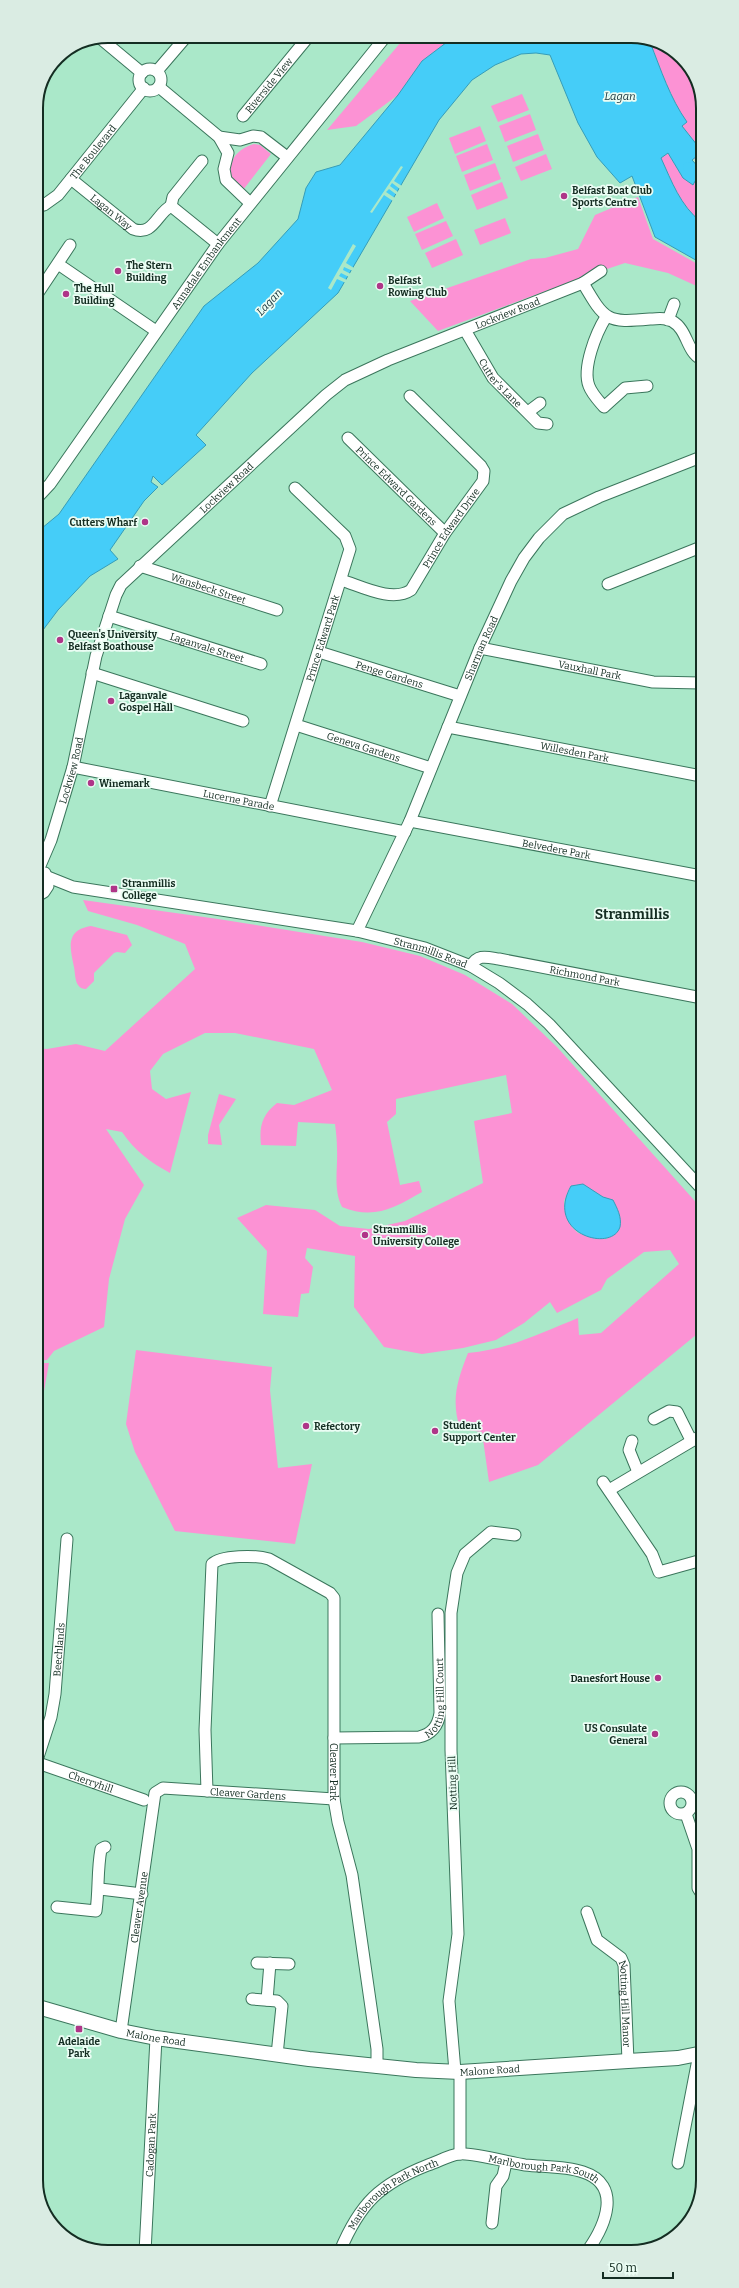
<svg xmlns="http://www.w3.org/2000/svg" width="739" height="2288" viewBox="0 0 739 2288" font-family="Bitter,serif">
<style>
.green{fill:#fc92d4;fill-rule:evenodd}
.water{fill:#45cdf8;stroke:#369db8}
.pier{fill:#aae8c9}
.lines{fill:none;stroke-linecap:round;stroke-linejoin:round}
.canal{stroke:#45cdf8;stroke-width:10}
.minor-casing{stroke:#3b765c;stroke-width:13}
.major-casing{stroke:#3b765c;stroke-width:16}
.minor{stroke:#fff;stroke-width:11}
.major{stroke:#fff;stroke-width:14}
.poi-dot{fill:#af3588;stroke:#ebfdf4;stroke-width:1.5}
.labels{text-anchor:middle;stroke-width:3.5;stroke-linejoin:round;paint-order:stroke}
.street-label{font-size:10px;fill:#142d22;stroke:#ebfdf4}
.poi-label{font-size:10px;font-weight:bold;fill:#142d22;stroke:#ebfdf4;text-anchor:start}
.water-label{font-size:11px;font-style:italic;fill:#132f38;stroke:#ebfdf4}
.district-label{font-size:14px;font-weight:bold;fill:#142d22;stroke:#ebfdf4}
.rim{fill:none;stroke:#142d22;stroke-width:2}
</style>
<rect width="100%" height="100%" fill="#aae8c9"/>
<path class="green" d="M 406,36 L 455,36 L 422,61 L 398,95 L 356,126 L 327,130 Z
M 650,42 L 678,54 L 701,90 L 701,150 L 682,126 L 687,122 C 670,98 661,70 650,42 Z
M 522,94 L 529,110 L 498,122 L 491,106 Z
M 530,114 L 536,130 L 505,142 L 499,126 Z
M 480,126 L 486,141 L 455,154 L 449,138 Z
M 538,134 L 544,150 L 513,162 L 507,146 Z
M 254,144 L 260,145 L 271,154 L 243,190 L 230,179 C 229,161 235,150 254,144 Z
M 487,144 L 493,160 L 462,172 L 456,156 Z
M 668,153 L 683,178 L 699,170 L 694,158 L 701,153 L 701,222 C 680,205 672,182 661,158 Z
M 546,154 L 552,169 L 521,181 L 515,167 Z
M 495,163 L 501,179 L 470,191 L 464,175 Z
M 502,182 L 508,198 L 477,210 L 471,195 Z
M 638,197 L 653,239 L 701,266 L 701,288 L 668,273 L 625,263 L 589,275 L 438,331 L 410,301 L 531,259 L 545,258 L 578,249 L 595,215 Z
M 437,203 L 444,218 L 414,232 L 407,217 Z
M 505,218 L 511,233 L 480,245 L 474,230 Z
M 446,221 L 453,236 L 422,250 L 415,234 Z
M 456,239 L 463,255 L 432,268 L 425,253 Z
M 83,900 L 218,919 L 362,942 L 420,956 L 465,975 L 512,1004 L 557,1047 L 702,1209 L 702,1330 L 538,1465 L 489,1482 L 482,1432 L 460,1429 C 451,1400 457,1381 468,1353 C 507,1350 541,1333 578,1318 L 579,1335 L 601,1333 L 679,1264 L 670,1250 L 644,1252 L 607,1279 L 601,1290 L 557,1313 L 550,1302 L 524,1323 L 496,1340 L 463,1348 L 422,1354 L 384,1347 L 354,1307 L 355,1256 L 307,1248 L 305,1258 L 313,1267 L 309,1293 L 301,1294 L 298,1317 L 263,1314 L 267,1251 L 237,1218 L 266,1205 L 315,1210 L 340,1226 L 369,1229 L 405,1221 L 483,1183 L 474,1121 L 512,1113 L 506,1075 L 396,1099 L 396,1114 L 387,1122 L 400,1185 L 419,1181 L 422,1192 C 394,1208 374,1220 342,1207 C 333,1189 338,1169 337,1149 C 337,1140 336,1132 335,1124 L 298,1122 L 296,1146 L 261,1145 C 259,1126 262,1115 277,1103 L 294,1105 L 332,1090 L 314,1049 L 235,1033 L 205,1033 L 163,1054 L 150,1071 L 152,1089 L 166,1099 L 191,1092 L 170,1173 C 150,1162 135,1151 122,1132 L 106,1129 L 144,1185 L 125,1219 L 109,1279 L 104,1327 L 54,1351 L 47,1360 L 37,1361 L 37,1048 L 47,1049 L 76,1044 L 105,1051 L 195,969 L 185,944 L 137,925 L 88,911 ZM 583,1185 L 603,1197 L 613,1200 L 607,1239 L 578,1233 L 571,1226 L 565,1211 L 564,1201 L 571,1186 Z
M 91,926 L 127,935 L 132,945 L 125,953 L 117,952 L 114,953 L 94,973 L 94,981 L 86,989 C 83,989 80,988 78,985 C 75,981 75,972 74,967 C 70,948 65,930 91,926 Z
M 219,1094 L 236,1099 L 219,1125 L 222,1145 L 208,1144 L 208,1135 Z
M 136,1350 L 272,1367 L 270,1390 L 278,1468 L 312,1464 L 295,1544 L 175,1531 L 135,1452 L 126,1424 Z
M 37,1363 L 49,1363 L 41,1408 L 38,1412 Z"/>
<path class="water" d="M 455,36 L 636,36 L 650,42 C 661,70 670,98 687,122 L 682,126 L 701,150 L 701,153 L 692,160 L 701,170 L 693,185 L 683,178 L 668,153 L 661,158 C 672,182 680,205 701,222 L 701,263 L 655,237 L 632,176 L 620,183 L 597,157 L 578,123 L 550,55 L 536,53 L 521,54 L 495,65 L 472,80 L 439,120 L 338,293 L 252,373 L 196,435 L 206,445 L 162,485 L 153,476 L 151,482 L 158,487 L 144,501 L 110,550 L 118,559 L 90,576 L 58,610 L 37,638 L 36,533 L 59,514 L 204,306 L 258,263 L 298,219 L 306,188 L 316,172 L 340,165 L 398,95 L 422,61 Z
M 583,1184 L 603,1197 L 613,1200 C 617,1208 622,1217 620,1227 C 612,1253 544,1234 571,1186 Z"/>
<path class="pier" d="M 401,166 L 403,167 L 394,181 L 402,186 L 400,189 L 392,183 L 390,186 L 398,192 L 397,195 L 389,189 L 386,192 L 395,198 L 393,201 L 384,195 L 372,213 L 370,212 Z
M 353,244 L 356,246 L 346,263 L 354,268 L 353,271 L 344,267 L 343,270 L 351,274 L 349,277 L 341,273 L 339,276 L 347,280 L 346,283 L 337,279 L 331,290 L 328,288 Z"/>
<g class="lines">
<path class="canal" d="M 688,167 L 701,180"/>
<g class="minor-casing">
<g id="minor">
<path d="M 100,38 L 142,73"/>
<circle cx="150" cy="80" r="11"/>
<path d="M 157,71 L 187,36"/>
<path d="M 159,87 L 219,137 L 228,153 L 224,169 L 226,180 L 250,203"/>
<path id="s1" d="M 243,116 L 309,36"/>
<path d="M 219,137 L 240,140 L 253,136 L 261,137 L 287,157"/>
<path id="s2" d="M 71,179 L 133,229 C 153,237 157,213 171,206 L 218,244"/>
<path d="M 171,206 L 173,197 L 202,161"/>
<path id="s3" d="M 36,207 L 44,205 L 58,195 L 144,88"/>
<path d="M 58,264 L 156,331"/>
<path d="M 583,283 C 605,321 607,323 650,319 C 658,319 665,317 672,321 C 688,330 686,351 701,359"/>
<path d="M 36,296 L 70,245"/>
<path d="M 606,317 C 596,333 582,368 589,386 C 592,394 598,400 604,407 L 625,388 L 647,386"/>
<path d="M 668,320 L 674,304"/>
<path id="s4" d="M 465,330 L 493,378 L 538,423 L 547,424"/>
<path d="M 528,412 L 540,403"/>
<path id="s5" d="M 348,438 L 445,533"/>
<path id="s6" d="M 36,499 L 50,484 L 218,244 L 386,36"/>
<path id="s7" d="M 140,566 L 277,610"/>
<path id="s8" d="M 341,580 C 361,586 392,603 411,590 L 445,533 L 483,481 L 484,471 L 481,466 L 410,396"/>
<path d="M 608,584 L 701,547"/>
<path id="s9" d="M 109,616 L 261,664"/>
<path id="s10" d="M 480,648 L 653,682 L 701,683"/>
<path id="s11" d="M 319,652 L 460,696"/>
<path d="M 92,673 L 243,721"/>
<path id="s12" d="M 296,725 L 431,768"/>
<path id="s13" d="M 448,727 L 701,776"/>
<path id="s14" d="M 73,767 L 405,832"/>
<path id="s15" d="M 270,806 L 350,549 L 345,536 L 295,488"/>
<path id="s16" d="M 410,821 L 701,876"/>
<path id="s17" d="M 39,868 L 51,840 L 73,767 L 96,656 L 116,595 L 121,585 L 326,395 L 345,380 L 388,360 L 583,283 L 601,271"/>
<path id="s18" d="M 48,877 L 73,887 L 357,931 L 425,948 L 471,966 L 499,983 L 527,1004 L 549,1024 L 702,1189"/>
<path d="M 37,896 L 44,892 L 48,886 L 45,873"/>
<path id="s19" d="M 357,931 L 410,821 L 480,648 L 511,581 L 524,558 L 539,538 L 563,514 L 599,497 L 701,457"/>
<path id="s20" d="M 471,966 C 478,954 486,957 499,959 L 702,998"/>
<path d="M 654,1419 L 669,1411 L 677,1412 L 691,1440"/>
<path d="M 632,1441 L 629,1450 L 638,1472"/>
<path d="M 603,1482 L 652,1554 L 659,1572 L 702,1560"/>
<path d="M 609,1490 L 702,1435"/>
<path id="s21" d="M 334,1738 L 419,1737 C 432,1734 438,1726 440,1713 L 438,1614"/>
<path id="s22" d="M 38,1757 L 51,1717 L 55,1694 L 67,1539"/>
<path id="s23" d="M 38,1763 L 144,1800"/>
<path id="s24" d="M 207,1791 L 205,1730 L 212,1564 C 221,1555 256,1555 269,1559 L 330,1593 L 334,1598 L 334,1799 L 338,1822 L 352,1875 L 377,2049 L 377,2067"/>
<circle cx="681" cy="1803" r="11"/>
<path d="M 686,1814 L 698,1849 L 698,1888 L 703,1896"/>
<path d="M 100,1889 L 142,1894"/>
<path d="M 57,1907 L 96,1911 C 99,1890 97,1871 101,1849 L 105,1847"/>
<path id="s25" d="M 587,1912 L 597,1940 L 621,1958 L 624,1965 L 628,2061"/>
<path d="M 257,1963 L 289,1964"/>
<path d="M 252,1999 L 277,2001 L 282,2006 L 277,2055"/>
<path d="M 267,2000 L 270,1963"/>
<path id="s26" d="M 121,2031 L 155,1793 L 163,1788 L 334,1799"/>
<path d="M 455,2071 L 449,2001 L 458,1934 L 451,1750 L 451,1613 L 457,1573 L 465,1554 L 491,1532 L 515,1535"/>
<path d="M 460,2072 L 460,2154"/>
<path d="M 678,2163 L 699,2054"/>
<path d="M 492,2223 L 496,2186 L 503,2176 L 506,2163"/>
<path id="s27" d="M 340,2251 C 360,2203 380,2184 428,2165 C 438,2162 449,2155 459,2154 C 470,2152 511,2163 525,2165 C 544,2167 565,2166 583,2172 C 623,2185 605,2226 588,2250"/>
<path id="s28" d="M 145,2252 L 156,2038"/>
</g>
</g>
<g class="major-casing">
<g id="major">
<path id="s29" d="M 38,2007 L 121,2031 L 156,2038 L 309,2059 L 416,2070 L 460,2072 L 628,2061 L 678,2058 L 703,2053"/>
</g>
</g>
<use href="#minor" class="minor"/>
<use href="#major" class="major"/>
</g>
<g class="poi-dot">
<circle cx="564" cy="196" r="4"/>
<circle cx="118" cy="271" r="4"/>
<circle cx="380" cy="286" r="4"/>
<circle cx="66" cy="294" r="4"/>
<circle cx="145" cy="522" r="4"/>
<circle cx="60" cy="640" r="4"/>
<circle cx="111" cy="701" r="4"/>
<circle cx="91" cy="783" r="4"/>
<rect x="110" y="885" width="8" height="8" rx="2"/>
<circle cx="365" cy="1235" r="4"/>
<circle cx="306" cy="1426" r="4"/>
<circle cx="435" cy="1431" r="4"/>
<circle cx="658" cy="1678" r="4"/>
<circle cx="655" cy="1734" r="4"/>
<rect x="75" y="2025" width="8" height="8" rx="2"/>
</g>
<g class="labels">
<g class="street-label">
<text dy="4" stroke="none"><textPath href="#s1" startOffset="40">Riverside View</textPath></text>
<text dy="4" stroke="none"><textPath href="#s3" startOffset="81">The Boulevard</textPath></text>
<text dy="4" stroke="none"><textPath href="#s2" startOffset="52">Lagan Way</textPath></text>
<text dy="4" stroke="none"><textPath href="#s6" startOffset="291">Annadale Embankment</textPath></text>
<text dy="4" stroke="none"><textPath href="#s17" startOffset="775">Lockview Road</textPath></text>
<text dy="4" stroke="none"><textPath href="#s4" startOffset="64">Cutter's Lane</textPath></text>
<text dy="4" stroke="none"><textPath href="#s5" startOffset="68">Prince Edward Gardens</textPath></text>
<text dy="4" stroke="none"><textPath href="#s17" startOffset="439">Lockview Road</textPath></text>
<text dy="4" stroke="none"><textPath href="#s8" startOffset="147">Prince Edward Drive</textPath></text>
<text dy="4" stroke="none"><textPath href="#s7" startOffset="72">Wansbeck Street</textPath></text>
<text dy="4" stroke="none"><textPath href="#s15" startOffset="176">Prince Edward Park</textPath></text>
<text dy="4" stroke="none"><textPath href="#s9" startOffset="103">Laganvale Street</textPath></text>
<text dy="4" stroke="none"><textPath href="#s19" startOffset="309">Sharman Road</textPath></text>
<text dy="4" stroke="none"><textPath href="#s10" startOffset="112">Vauxhall Park</textPath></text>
<text dy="4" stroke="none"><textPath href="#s11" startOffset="74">Penge Gardens</textPath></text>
<text dy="4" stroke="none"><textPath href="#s12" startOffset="71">Geneva Gardens</textPath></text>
<text dy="4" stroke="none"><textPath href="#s13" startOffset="129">Willesden Park</textPath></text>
<text dy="4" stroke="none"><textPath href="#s17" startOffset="103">Lockview Road</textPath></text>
<text dy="4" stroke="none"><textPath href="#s14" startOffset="169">Lucerne Parade</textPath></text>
<text dy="4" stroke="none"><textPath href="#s16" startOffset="149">Belvedere Park</textPath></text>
<text dy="4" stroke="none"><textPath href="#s18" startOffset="391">Stranmillis Road</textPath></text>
<text dy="4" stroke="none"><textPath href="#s20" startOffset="119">Richmond Park</textPath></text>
<text dy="4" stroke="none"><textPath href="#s22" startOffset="110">Beechlands</textPath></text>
<text dy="4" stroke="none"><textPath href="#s21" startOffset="133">Notting Hill Court</textPath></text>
<text dy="4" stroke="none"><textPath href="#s24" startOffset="536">Cleaver Park</textPath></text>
<text dy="4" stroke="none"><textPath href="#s23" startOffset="56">Cherryhill</textPath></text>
<text transform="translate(452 1783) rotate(-92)" y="4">Notting Hill</text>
<text dy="4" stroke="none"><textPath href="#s26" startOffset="335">Cleaver Gardens</textPath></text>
<text dy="4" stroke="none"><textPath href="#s26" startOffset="125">Cleaver Avenue</textPath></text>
<text dy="4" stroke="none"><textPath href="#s25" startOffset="106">Notting Hill Manor</textPath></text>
<text dy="4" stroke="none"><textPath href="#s29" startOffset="122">Malone Road</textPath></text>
<text dy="4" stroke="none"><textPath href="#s29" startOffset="458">Malone Road</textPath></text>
<text dy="4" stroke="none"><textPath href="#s28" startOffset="107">Cadogan Park</textPath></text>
<text dy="4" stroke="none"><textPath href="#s27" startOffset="247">Marlborough Park South</textPath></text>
<text dy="4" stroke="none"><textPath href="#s27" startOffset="81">Marlborough Park North</textPath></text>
</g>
<g class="poi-label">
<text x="572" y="194">Belfast Boat Club<tspan x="572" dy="12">Sports Centre</tspan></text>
<text x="126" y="269">The Stern<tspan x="126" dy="12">Building</tspan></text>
<text x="388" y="284">Belfast<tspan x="388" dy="12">Rowing Club</tspan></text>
<text x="74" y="292">The Hull<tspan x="74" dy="12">Building</tspan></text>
<text x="137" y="526" text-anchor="end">Cutters Wharf</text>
<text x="68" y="638">Queen's University<tspan x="68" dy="12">Belfast Boathouse</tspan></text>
<text x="119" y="699">Laganvale<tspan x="119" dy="12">Gospel Hall</tspan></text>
<text x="99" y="787">Winemark</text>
<text x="122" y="887">Stranmillis<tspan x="122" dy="12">College</tspan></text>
<text x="373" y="1233">Stranmillis<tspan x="373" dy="12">University College</tspan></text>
<text x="443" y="1429">Student<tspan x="443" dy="12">Support Center</tspan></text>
<text x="314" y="1430">Refectory</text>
<text x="650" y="1682" text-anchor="end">Danesfort House</text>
<text x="647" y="1732" text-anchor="end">US Consulate<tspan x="647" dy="12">General</tspan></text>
<text x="79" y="2045" text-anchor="middle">Adelaide<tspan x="79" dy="12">Park</tspan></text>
</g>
<g class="water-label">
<text x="620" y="100">Lagan</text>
<text transform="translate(269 302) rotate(-47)" y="4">Lagan</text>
</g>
<g class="district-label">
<text x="632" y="919">Stranmillis</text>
</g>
</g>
<path d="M0 0H739V2288H0ZM108 43H631A65 65 0 0 1 696 108V2180A65 65 0 0 1 631 2245H108A65 65 0 0 1 43 2180V108A65 65 0 0 1 108 43Z" fill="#daece3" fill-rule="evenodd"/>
<path class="rim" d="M108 43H631A65 65 0 0 1 696 108V2180A65 65 0 0 1 631 2245H108A65 65 0 0 1 43 2180V108A65 65 0 0 1 108 43Z"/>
<path d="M603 2272v6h70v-6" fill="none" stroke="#142d22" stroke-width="2"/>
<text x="609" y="2272" font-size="12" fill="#142d22" stroke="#ebfdf4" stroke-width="3" paint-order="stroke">50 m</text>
</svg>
